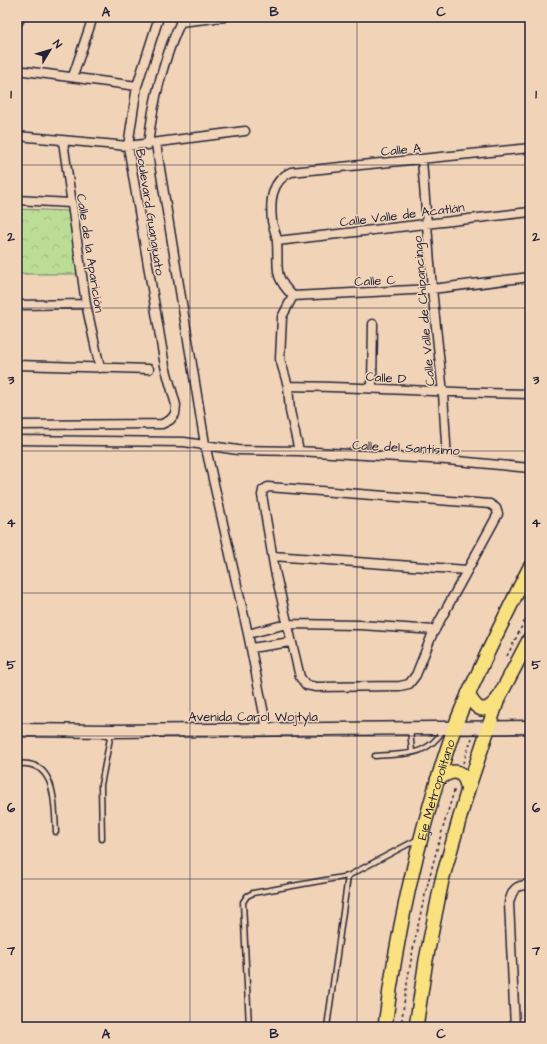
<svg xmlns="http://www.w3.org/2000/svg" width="547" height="1044" viewBox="0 0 547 1044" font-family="'Architects Daughter',sans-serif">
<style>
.park{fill:url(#park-crowns);stroke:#6f8068}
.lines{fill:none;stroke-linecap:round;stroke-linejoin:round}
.lane-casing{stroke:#22223b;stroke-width:7}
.street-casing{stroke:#22223b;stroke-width:11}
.secondary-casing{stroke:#22223b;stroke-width:15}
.primary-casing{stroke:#22223b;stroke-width:16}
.path{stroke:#22223b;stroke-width:1.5;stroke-dasharray:3 3;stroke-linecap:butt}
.lane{stroke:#f1d4b7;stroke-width:4}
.street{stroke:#f1d4b7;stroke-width:8}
.secondary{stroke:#f1d4b7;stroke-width:12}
.primary{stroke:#fae180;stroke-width:13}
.grid{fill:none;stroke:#22223b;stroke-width:1;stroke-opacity:0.55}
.labels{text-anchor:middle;stroke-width:3;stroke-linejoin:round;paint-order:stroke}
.street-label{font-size:13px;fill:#22223b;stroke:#f1d4b7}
.neatline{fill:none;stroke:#22223b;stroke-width:1.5}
.grid-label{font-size:13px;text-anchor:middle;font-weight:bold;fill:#22223b}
</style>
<defs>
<pattern id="park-crowns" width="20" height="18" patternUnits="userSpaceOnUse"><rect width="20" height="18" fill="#bcdd96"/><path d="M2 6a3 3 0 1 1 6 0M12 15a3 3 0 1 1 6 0" fill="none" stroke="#a1bd82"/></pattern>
</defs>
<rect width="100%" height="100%" fill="#f1d4b7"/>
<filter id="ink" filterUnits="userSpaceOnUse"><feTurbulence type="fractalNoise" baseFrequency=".025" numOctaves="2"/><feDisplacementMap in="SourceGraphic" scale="8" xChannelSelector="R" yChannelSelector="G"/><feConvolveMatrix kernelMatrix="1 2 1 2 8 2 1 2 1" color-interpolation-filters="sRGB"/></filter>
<g filter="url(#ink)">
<path class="park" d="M 17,209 L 68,211 L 81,274 L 17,274 Z"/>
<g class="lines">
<g class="lane-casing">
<path id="lane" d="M 410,729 L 412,752
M 375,756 C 405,753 426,758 444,729
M 17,764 C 57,759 54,804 56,832
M 102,839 L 101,785 L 111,733
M 249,1027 L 243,902 L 247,896 L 253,893 L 348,876 L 418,839
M 327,1027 L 348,876"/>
</g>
<g class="street-casing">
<path id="street" d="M 180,22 L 224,17
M 17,24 L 21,17
M 17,70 L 137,86
M 73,76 L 93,17
M 17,136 L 128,146 L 245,131
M 63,141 L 86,304 L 100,368
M 156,144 L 205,444 L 248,634 L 267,729
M 148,145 C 153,101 163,58 183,17
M 422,160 L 432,289 L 443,393 L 447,460
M 17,200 L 70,203
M 277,241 L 530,212
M 293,296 L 282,317 L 280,359 L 288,386 L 290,411 L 299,451 L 447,460 L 530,468
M 293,296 C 272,275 279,268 277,242 C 277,235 273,228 272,221 C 270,201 271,181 291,172 L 530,148
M 293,296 L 432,289 L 530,277
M 17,305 L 86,304
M 17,365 L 149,369
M 288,386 C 369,387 449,393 530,394
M 372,387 L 373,324
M 17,425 L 162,424 L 170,420 L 175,414 L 176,405 L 165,366 L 128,146 L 137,86 L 159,17
M 17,440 L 184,442 L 238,450 L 299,451
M 268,487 L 490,504 L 496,508 L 498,514 L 432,635 L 416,675 L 409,684 L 400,686 L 316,687 L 306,685 L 300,677 L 275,571 L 262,495 L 263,490 Z
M 273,556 L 467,570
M 248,634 L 287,624 L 360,625 L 435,630
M 251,648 L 291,642
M 515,1027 L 509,903 C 512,890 516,884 530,885"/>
</g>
<g class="secondary-casing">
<path id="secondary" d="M 17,730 L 111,731 L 530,727"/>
</g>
<g class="primary-casing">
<g id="primary">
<path d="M 468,694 C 477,711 484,715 498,699"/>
<path d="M 437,780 C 452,769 463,767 468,789"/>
<path id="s1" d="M 385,1027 C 397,926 421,825 454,729 C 463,703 476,679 487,654 C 501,625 515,596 530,567"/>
<path d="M 416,1027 L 426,960 L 442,880 L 468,789 L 498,699 L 530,638"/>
</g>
</g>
<path class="path" d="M 507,656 L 530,610
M 463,763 L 472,738
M 401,1027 C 411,942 430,869 455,788"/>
<use href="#lane" class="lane"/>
<use href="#street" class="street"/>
<use href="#secondary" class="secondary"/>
<use href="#primary" class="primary"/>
</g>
</g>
<path class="grid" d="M 190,17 L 190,1027M 357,17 L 357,1027M 17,165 L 530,165M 17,308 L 530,308M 17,451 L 530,451M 17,593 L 530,593M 17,736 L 530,736M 17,879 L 530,879"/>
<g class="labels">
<g class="street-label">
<text transform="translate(401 149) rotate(-5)" y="5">Calle A</text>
<text transform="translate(151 212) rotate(81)" y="5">Boulevard Guanajuato</text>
<text transform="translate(402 214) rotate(-7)" y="5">Calle Valle de Acatlán</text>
<text transform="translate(91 253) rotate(81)" y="5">Calle de la Aparición</text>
<text transform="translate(375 280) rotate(-3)" y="5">Calle C</text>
<text transform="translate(423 311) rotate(-95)" y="5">Calle Valle de Chipancingo</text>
<text transform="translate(386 377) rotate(4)" y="5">Calle D</text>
<text transform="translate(406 447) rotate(3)" y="5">Calle del Santísimo</text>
<text x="253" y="721">Avenida Carol Wojtyla</text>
<text dy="5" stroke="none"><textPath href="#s1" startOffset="243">Eje Metropolitano</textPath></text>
</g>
</g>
<rect width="547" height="1044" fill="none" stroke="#f1d4b7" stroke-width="44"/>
<g transform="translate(50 50) rotate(52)" stroke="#f1d4b7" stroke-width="3" paint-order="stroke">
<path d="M0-3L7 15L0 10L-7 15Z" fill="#22223b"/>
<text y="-6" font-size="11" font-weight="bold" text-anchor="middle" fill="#22223b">N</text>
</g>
<rect x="22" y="22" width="503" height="1000" class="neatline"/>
<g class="grid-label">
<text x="106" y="16">A</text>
<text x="274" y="16">B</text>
<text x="441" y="16">C</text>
<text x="11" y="98">1</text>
<text x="536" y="98">1</text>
<text x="11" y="241">2</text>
<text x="536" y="241">2</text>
<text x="11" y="384">3</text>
<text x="536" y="384">3</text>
<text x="11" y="527">4</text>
<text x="536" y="527">4</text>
<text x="11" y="669">5</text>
<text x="536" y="669">5</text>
<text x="11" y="812">6</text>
<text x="536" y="812">6</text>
<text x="11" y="955">7</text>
<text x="536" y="955">7</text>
<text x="106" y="1038">A</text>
<text x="274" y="1038">B</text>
<text x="441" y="1038">C</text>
</g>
</svg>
